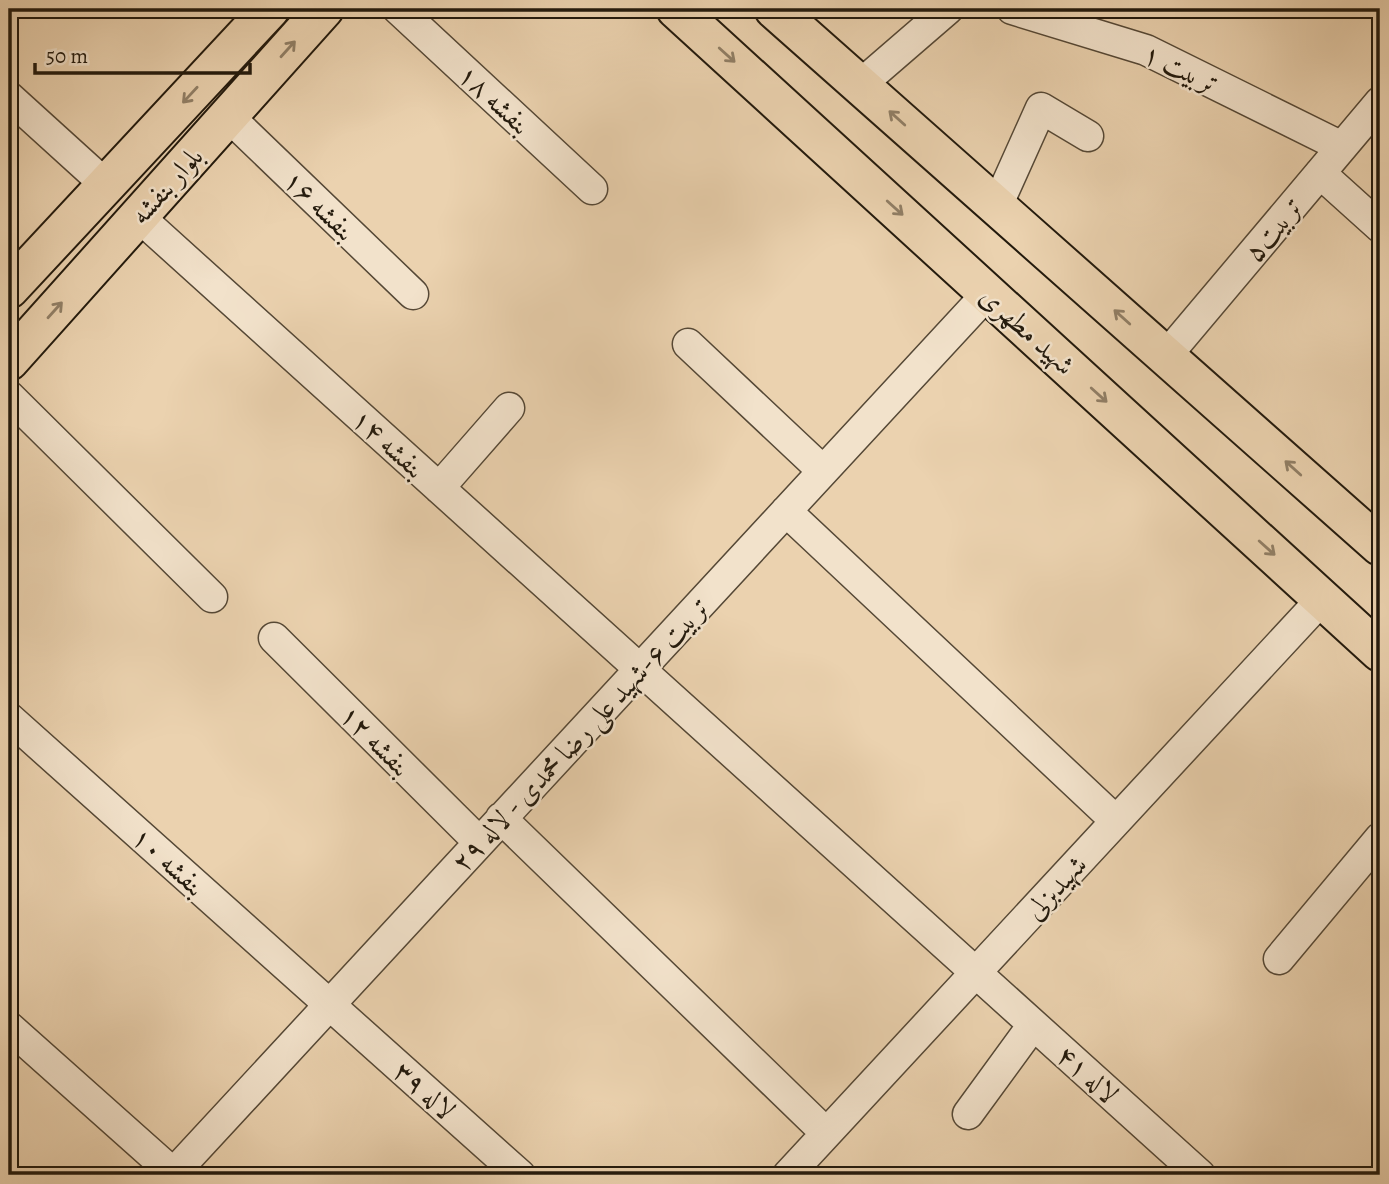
<svg xmlns="http://www.w3.org/2000/svg" width="1389" height="1184" viewBox="0 0 1389 1184" font-family="Alegreya,Amiri,serif">
<style>
.lines{fill:none;stroke-linecap:round;stroke-linejoin:round}
.minor-casing{stroke:#554836;stroke-width:33}
.major-casing{stroke:#231a0d;stroke-width:42}
.minor{stroke:#f2e2cb;stroke-width:30}
.major{stroke:#ebd2af;stroke-width:38}
.oneway{stroke:#917f66}
.labels{text-anchor:middle;stroke-width:5;stroke-linejoin:round;paint-order:stroke}
.street-label{font-size:28px;fill:#231a0d;stroke:#f2e2cb}
</style>
<rect width="100%" height="100%" fill="#ebd2af"/>
<filter id="stains"><feTurbulence type="fractalNoise" baseFrequency=".00286" numOctaves="4"/><feColorMatrix values="0 0 0 0 .2 0 0 0 0 .09 0 0 0 0 .02 0 0 0 .5 -.17"/></filter>
<radialGradient id="worn" r=".72"><stop offset=".6" stop-color="#630" stop-opacity="0"/><stop offset="1" stop-color="#630" stop-opacity=".3"/></radialGradient>
<g class="lines">
<g class="minor-casing">
<path id="minor" d="M 398,9 L 592,189
M 1012,9 L 1146,50 L 1342,147
M 860,85 L 948,9
M 9,97 L 106,185
M 228,116 L 413,294
M 1320,173 L 1380,227
M 997,206 L 1041,108 L 1088,136
M 138,216 L 1200,1175
M 688,344 L 823,471
M 1166,356 L 1380,102
M 9,396 L 212,597
M 439,488 L 509,408
M 786,511 L 1116,821
M 274,638 L 479,842
M 9,718 L 520,1175
M 501,818 L 826,1133
M 1279,959 L 1380,838
M 9,1027 L 174,1174
M 968,1114 L 1033,1025
M 172,1175 L 988,293
M 788,1175 L 1322,599"/>
</g>
<g class="major-casing">
<path id="major" d="M 676,9 L 1380,652
M 774,9 L 1380,546
M 9,289 L 270,9
M 9,361 L 324,9"/>
</g>
<use href="#minor" class="minor"/>
<use href="#major" class="major"/>
</g>
<defs><path id="oneway-shaft" d="M-6 0H5M1.5-3L5.5 0L1.5 3" fill="none" stroke-width="1.6" stroke-linecap="round" stroke-linejoin="round" transform="scale(1.75)"/></defs>
<g class="oneway">
<use href="#oneway-shaft" transform="translate(288 49) rotate(-48)"/>
<use href="#oneway-shaft" transform="translate(727 55) rotate(42)"/>
<use href="#oneway-shaft" transform="translate(190 95) rotate(133)"/>
<use href="#oneway-shaft" transform="translate(897 118) rotate(-138)"/>
<use href="#oneway-shaft" transform="translate(895 208) rotate(42)"/>
<use href="#oneway-shaft" transform="translate(55 310) rotate(-48)"/>
<use href="#oneway-shaft" transform="translate(1122 317) rotate(-138)"/>
<use href="#oneway-shaft" transform="translate(1099 395) rotate(42)"/>
<use href="#oneway-shaft" transform="translate(1293 468) rotate(-138)"/>
<use href="#oneway-shaft" transform="translate(1267 548) rotate(42)"/>
</g>
<g class="labels">
<g class="street-label">
<text transform="translate(1181 68) rotate(25)" y="10">تربیت ۱</text>
<text transform="translate(495 99) rotate(43)" y="10">بنفشه ۱۸</text>
<text transform="translate(166 185) rotate(-48)" y="10">بلوار بنفشه</text>
<text transform="translate(320 205) rotate(44)" y="10">بنفشه ۱۶</text>
<text transform="translate(1273 229) rotate(-50)" y="10">تربیت۵</text>
<text transform="translate(1028 330) rotate(42)" y="10">شهید مطهری</text>
<text transform="translate(389 443) rotate(42)" y="10">بنفشه ۱۴</text>
<text transform="translate(580 734) rotate(-47)" y="10">تربیت ۶-شهید علی رضا محمدی - لاله ۲۹</text>
<text transform="translate(376 740) rotate(45)" y="10">بنفشه ۱۲</text>
<text transform="translate(169 861) rotate(42)" y="10">بنفشه ۱۰</text>
<text transform="translate(1055 887) rotate(-47)" y="10">شهیدبزلی</text>
<text transform="translate(1088 1074) rotate(42)" y="10">لاله ۴۱</text>
<text transform="translate(425 1090) rotate(42)" y="10">لاله ۳۹</text>
</g>
</g>
<rect width="1389" height="1184" fill="none" stroke="#ebd2af" stroke-width="35"/>
<rect x="10" y="10" width="1368" height="1163" fill="none" stroke="#231a0d" stroke-width="3.5"/>
<rect x="18" y="18" width="1354" height="1149" fill="none" stroke="#231a0d" stroke-width="2"/>
<path d="M35 63v10h215v-10" fill="none" stroke="#231a0d" stroke-width="3.5"/>
<text x="46" y="63" font-size="21" fill="#231a0d" stroke="#f2e2cb" stroke-width="5" paint-order="stroke">50 m</text>
<rect width="100%" height="100%" filter="url(#stains)"/>
<rect width="100%" height="100%" fill="url(#worn)"/>
</svg>
